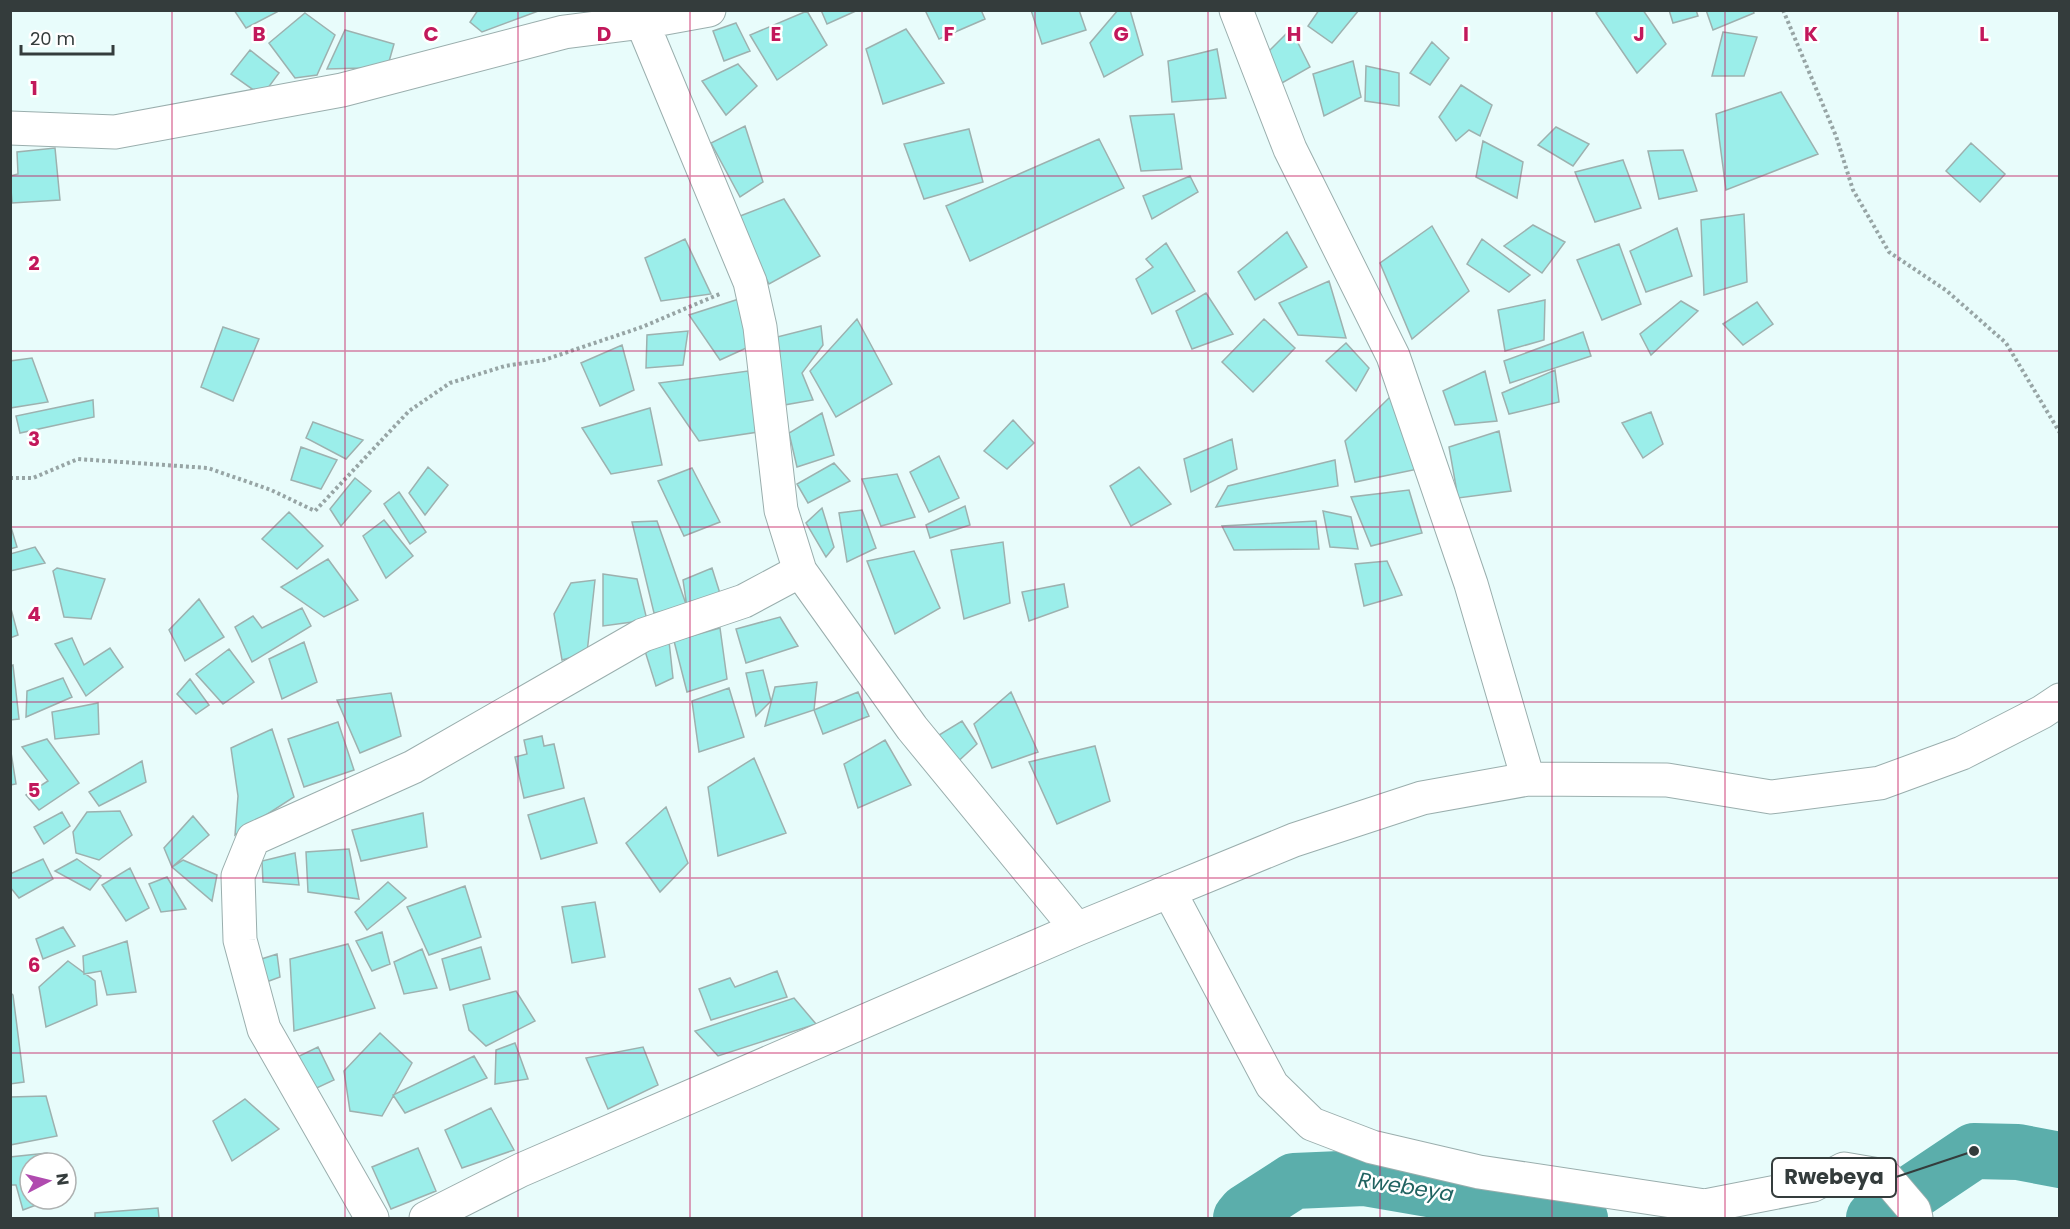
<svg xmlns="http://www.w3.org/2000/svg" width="2070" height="1229" viewBox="0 0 2070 1229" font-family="Poppins,sans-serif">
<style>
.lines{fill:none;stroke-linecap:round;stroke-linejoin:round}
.river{stroke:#5baeab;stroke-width:56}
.building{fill:#9beeea;stroke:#9db1af;stroke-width:1.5}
.minor-casing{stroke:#9aaead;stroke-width:35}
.path{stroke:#97a5a5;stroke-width:4;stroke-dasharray:3 3;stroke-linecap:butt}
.minor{stroke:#fff;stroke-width:33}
.grid{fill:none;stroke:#c2185b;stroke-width:1.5;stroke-opacity:0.55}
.labels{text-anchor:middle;stroke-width:5;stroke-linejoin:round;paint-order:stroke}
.water-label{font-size:21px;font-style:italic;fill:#206361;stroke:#fff}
.grid-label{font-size:20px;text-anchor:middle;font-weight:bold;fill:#c2185b;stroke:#fff;stroke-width:5;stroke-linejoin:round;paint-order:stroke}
.leader{fill:none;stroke:#343c3c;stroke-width:2}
.callout-dot{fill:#343c3c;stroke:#fff;stroke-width:2}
.callout{fill:#fff;stroke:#343c3c;stroke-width:2}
.callout-label{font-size:21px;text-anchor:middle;font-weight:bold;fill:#343c3c}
</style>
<rect width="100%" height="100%" fill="#e8fcfb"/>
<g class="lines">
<path class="river" d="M 1241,1218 L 1246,1212 L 1294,1181 L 1364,1178 L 1539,1208 L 1580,1218
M 1874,1218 L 1974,1151 L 2018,1152 L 2060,1160"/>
</g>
<path class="building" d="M 234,10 L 276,10 L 277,12 L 246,28 Z
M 478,10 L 541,10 L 482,32 L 470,22 Z
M 821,10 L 858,10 L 827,24 Z
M 925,10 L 981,10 L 985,19 L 939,39 Z
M 1031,10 L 1079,10 L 1086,30 L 1042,44 Z
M 1118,10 L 1130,10 L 1143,55 L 1104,77 L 1090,43 Z
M 1319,10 L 1359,10 L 1332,43 L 1308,26 Z
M 1600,10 L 1643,10 L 1666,44 L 1637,73 L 1596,13 Z
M 1669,10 L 1696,10 L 1698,16 L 1673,23 Z
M 1706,10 L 1753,10 L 1754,13 L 1713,30 Z
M 807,11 L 827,45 L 777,80 L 750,35 Z
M 305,13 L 335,35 L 317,75 L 295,78 L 269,43 Z
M 736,23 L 750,51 L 724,61 L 713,31 Z
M 906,29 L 944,83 L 883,104 L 866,49 Z
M 1291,29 L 1310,67 L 1282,83 L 1266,54 Z
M 345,30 L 394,44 L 388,65 L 363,68 L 327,69 Z
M 1723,32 L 1757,37 L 1744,76 L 1712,76 Z
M 1432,42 L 1449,58 L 1430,85 L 1410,73 Z
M 1217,49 L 1226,98 L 1172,102 L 1168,61 Z
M 250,50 L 279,73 L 262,96 L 231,74 Z
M 1353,61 L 1361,97 L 1324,116 L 1313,74 Z
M 738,64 L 757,86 L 726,115 L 702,81 Z
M 1366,66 L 1399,73 L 1399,106 L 1365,101 Z
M 1461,85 L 1492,105 L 1480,136 L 1469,130 L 1456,141 L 1439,117 Z
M 1781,92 L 1818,154 L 1726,190 L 1716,114 Z
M 1174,114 L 1182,169 L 1141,171 L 1130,116 Z
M 745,126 L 763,182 L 740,197 L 711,143 Z
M 1556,127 L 1589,144 L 1573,166 L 1538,145 Z
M 969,129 L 983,182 L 924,199 L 904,144 Z
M 1099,139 L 1124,188 L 970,261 L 946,206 Z
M 1483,141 L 1523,162 L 1517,198 L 1476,177 Z
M 1971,143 L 2005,174 L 1980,202 L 1946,171 Z
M 55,148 L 60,200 L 12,203 L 10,176 L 18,174 L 17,152 Z
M 1683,150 L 1697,191 L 1659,199 L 1648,151 Z
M 1623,160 L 1641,208 L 1595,222 L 1575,172 Z
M 1190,176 L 1198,192 L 1152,219 L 1143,196 Z
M 784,199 L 820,256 L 769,284 L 735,218 Z
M 1744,214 L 1747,282 L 1704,295 L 1701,220 Z
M 1533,225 L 1565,242 L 1542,273 L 1504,246 Z
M 1432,226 L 1469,291 L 1412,339 L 1380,263 Z
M 1677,228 L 1692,276 L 1646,292 L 1630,251 Z
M 1287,232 L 1307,267 L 1255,300 L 1238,272 Z
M 685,239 L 711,294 L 661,301 L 645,258 Z
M 1482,239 L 1530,275 L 1509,292 L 1467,264 Z
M 1166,243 L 1195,291 L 1152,314 L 1136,279 L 1153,267 L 1146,259 Z
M 1619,244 L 1641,304 L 1602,320 L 1577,260 Z
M 1329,281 L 1346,338 L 1298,335 L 1279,303 Z
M 1206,293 L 1233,334 L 1192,349 L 1176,311 Z
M 742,298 L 755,344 L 720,360 L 689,315 Z
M 1545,300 L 1544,340 L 1505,351 L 1498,310 Z
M 1681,301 L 1698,311 L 1651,355 L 1640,334 Z
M 1757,302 L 1773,324 L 1743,345 L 1723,324 Z
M 857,319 L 892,384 L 836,417 L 810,371 Z
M 1264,319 L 1295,348 L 1253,392 L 1222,362 Z
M 821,326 L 823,345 L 802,373 L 813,400 L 784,405 L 777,337 Z
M 223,327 L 259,339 L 233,401 L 201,387 Z
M 688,331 L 683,365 L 646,368 L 647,335 Z
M 1583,332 L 1591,356 L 1510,383 L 1504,361 Z
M 1346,343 L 1369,368 L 1356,391 L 1326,361 Z
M 622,345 L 634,390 L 600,406 L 581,363 Z
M 32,358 L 48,402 L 10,408 L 10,361 Z
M 1555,370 L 1559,402 L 1509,414 L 1502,393 Z
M 748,371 L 758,432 L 699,441 L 659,383 Z
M 1485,371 L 1497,421 L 1455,425 L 1443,391 Z
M 1391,396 L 1418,469 L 1355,482 L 1345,441 Z
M 93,400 L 94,417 L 20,433 L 16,416 Z
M 650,408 L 662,465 L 611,474 L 582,428 Z
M 1651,412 L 1663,444 L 1643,458 L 1622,423 Z
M 822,413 L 834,455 L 797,467 L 789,433 Z
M 1013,420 L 1034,443 L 1007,469 L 984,451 Z
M 313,422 L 363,440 L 346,459 L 306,438 Z
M 1499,431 L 1511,491 L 1458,498 L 1449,447 Z
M 1232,439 L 1237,469 L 1191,492 L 1184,459 Z
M 301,447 L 337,460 L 321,489 L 291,480 Z
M 939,456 L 959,498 L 929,512 L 910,472 Z
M 1335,460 L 1338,486 L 1216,507 L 1228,486 Z
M 834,463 L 850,481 L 808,503 L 797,484 Z
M 428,467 L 448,485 L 425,515 L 409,493 Z
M 1139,467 L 1171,504 L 1131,526 L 1110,486 Z
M 692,468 L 720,522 L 684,536 L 658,481 Z
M 897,474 L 915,517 L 881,526 L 862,479 Z
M 355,478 L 371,491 L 341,526 L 330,509 Z
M 1409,490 L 1422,533 L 1371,546 L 1351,497 Z
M 399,492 L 426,532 L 410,544 L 384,504 Z
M 965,506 L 970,525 L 930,538 L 926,525 Z
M 822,508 L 834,547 L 826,557 L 806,523 Z
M 862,510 L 876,548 L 847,562 L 839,513 Z
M 1323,511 L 1351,517 L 1358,549 L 1330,547 Z
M 289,512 L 323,546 L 297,569 L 262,539 Z
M 384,520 L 413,556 L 386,578 L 363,536 Z
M 657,521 L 687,607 L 654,613 L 632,522 Z
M 1316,521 L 1319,549 L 1234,550 L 1222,526 Z
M 10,524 L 17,547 L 10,549 Z
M 1003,542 L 1010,603 L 964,619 L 951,550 Z
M 35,547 L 45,563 L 10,571 L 10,554 Z
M 914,551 L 940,608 L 895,634 L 867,561 Z
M 328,559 L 358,600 L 324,617 L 281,587 Z
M 1387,561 L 1402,595 L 1364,606 L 1355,564 Z
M 57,568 L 105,579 L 91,619 L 64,617 L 53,571 Z
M 712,568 L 723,603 L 687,607 L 683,580 Z
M 603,574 L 637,579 L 647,620 L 603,626 Z
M 595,580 L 587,653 L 562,660 L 554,614 L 571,583 Z
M 1064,584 L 1068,607 L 1029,621 L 1022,592 Z
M 199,599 L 224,637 L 185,661 L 169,630 Z
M 10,605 L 18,635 L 10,638 Z
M 302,608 L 311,626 L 252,662 L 235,627 L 253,616 L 262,628 Z
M 780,617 L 798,646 L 746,663 L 736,629 Z
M 720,628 L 727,679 L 687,692 L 674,641 Z
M 72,638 L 84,665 L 110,648 L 123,667 L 86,696 L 55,644 Z
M 669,641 L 673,678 L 656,686 L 645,651 Z
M 304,642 L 317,682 L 282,699 L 269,659 Z
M 229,649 L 254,682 L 223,704 L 196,674 Z
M 13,665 L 19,719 L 10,720 L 10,666 Z
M 763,670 L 771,701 L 756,716 L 746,673 Z
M 63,678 L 72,697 L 26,717 L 27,691 Z
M 190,679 L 209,705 L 196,714 L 177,694 Z
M 817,682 L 814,710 L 765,726 L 775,687 Z
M 729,688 L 744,737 L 699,752 L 692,701 Z
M 858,692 L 869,716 L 823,734 L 814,710 Z
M 1011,692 L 1038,752 L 992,768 L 974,724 Z
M 391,693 L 401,736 L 360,753 L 337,700 Z
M 98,703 L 99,734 L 55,739 L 52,712 Z
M 962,721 L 977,744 L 953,766 L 939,735 Z
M 338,722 L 354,770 L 304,787 L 288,739 Z
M 272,729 L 294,797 L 235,835 L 238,796 L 231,748 Z
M 542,736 L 544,746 L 554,744 L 564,788 L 524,798 L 515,757 L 527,754 L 524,740 Z
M 47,739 L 79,783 L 39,810 L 26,795 L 48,781 L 22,747 Z
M 885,740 L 911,785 L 858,808 L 844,764 Z
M 10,746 L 16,784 L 10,785 Z
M 1095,746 L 1110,801 L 1057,824 L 1029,762 Z
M 754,758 L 786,833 L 718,856 L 708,787 Z
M 142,761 L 146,782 L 99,806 L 89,792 Z
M 584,798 L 597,843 L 541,859 L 528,815 Z
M 666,807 L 688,863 L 660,892 L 626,843 Z
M 120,811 L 132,835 L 99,860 L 76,853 L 73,832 L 87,812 Z
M 62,812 L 70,826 L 44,844 L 34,827 Z
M 423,813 L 427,847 L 361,861 L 352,830 Z
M 193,816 L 209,835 L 172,867 L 164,848 Z
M 349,849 L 359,899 L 308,892 L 306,852 Z
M 295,853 L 299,885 L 263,882 L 262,861 Z
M 43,859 L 53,879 L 19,898 L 10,887 L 10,874 Z
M 77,859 L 101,876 L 90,890 L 55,871 Z
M 183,860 L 217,875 L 212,901 L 172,867 Z
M 130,868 L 149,908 L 126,921 L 102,885 Z
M 167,877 L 186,909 L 161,912 L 149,884 Z
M 388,882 L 406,898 L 367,930 L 355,912 Z
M 465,886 L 481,937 L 429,955 L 407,907 Z
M 595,902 L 605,957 L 572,963 L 562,907 Z
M 63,927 L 75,946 L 43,959 L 36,939 Z
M 382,932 L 390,964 L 372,971 L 356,941 Z
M 127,941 L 136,992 L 107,995 L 101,971 L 84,974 L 83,956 Z
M 348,944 L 375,1008 L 294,1031 L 290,959 Z
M 481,947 L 490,979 L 450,990 L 442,959 Z
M 422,949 L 437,988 L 404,994 L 394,962 Z
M 277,954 L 280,977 L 261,984 L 252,962 Z
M 68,961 L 95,981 L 97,1005 L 46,1027 L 39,987 Z
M 777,971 L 787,997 L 711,1020 L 699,989 L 730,978 L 735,987 Z
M 516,991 L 535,1021 L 486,1046 L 469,1030 L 463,1005 Z
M 10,992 L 13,995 L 24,1082 L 10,1084 Z
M 794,998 L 816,1024 L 718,1056 L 695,1031 Z
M 380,1033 L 412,1063 L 382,1116 L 350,1111 L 344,1071 Z
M 515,1043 L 528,1079 L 495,1084 L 496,1050 Z
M 318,1047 L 334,1080 L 308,1092 L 293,1059 Z
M 643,1047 L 658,1085 L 608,1109 L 586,1058 Z
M 474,1056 L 487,1078 L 405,1113 L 393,1095 Z
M 46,1096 L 57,1136 L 10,1145 L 10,1097 Z
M 245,1099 L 279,1129 L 232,1161 L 213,1121 Z
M 491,1108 L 514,1150 L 462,1168 L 445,1130 Z
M 418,1148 L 436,1191 L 391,1209 L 372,1167 Z
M 47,1153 L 49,1163 L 30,1163 L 30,1199 L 52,1199 L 23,1210 L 16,1185 L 10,1185 L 10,1157 Z
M 158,1208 L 159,1218 L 95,1218 L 95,1213 Z"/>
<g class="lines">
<g class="minor-casing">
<path id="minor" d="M 637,10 L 750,282 L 760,327 L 781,510 L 800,571 L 912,728 L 1077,929
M 1236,10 L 1290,149 L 1393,356 L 1471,584 L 1528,779
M 10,128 L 115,132 L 342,90 L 564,32 L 643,22 L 709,10
M 1169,891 L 1272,1085 L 1312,1124 L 1372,1147 L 1479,1172 L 1705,1206 L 1813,1185 L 1844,1169 L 1885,1176 L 1914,1210 L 1916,1218
M 372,1218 L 264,1029 L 240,940 L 238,876 L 253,839 L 413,767 L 643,635 L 744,601 L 800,571
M 426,1218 L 521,1170 L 1077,929 L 1294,840 L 1422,798 L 1528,779 L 1667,780 L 1771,797 L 1880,783 L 1962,753 L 2042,712 L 2060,700"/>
</g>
<path class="path" d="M 1783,10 L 1836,136 L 1853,190 L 1889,252 L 1947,291 L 2006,343 L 2060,433
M 10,478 L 33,478 L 78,459 L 208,468 L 271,490 L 315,511 L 409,411 L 450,383 L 505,366 L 544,360 L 642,327 L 722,293"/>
<use href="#minor" class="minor"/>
</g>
<path class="grid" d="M 172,10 L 172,1218M 345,10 L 345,1218M 518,10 L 518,1218M 690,10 L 690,1218M 862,10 L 862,1218M 1035,10 L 1035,1218M 1208,10 L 1208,1218M 1380,10 L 1380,1218M 1552,10 L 1552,1218M 1725,10 L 1725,1218M 1898,10 L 1898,1218M 10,176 L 2060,176M 10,351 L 2060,351M 10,527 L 2060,527M 10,702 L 2060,702M 10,878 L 2060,878M 10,1053 L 2060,1053"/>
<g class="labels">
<g class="water-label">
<text transform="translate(1406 1187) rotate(9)" y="7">Rwebeya</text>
</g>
</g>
<g class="grid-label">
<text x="259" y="41">B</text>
<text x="431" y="41">C</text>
<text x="604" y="41">D</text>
<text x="776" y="41">E</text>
<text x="949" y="41">F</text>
<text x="1121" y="41">G</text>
<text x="1294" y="41">H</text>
<text x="1466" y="41">I</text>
<text x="1639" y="41">J</text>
<text x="1811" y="41">K</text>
<text x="1984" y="41">L</text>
<text x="34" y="95">1</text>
<text x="34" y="270">2</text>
<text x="34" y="446">3</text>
<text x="34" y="621">4</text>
<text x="34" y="797">5</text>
<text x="34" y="972">6</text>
</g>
<path class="leader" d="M1974 1151L1896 1177"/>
<circle class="callout-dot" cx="1974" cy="1151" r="6"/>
<rect class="callout" x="1772" y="1158" width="124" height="39" rx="6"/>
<g class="callout-label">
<text x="1834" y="1184">Rwebeya</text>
</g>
<rect width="2070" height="1229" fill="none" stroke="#343c3c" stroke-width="24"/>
<g transform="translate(48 1181) rotate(83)"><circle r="28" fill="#ffffff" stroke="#aeb1b1" stroke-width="1.5"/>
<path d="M0-4.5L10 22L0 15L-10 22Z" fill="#b04baf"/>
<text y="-9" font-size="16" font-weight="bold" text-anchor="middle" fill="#343c3c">N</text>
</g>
<path d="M21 45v9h92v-9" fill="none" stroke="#343c3c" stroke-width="3"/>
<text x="30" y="45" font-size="18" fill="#343c3c" stroke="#ffffff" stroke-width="4.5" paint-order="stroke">20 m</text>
</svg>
